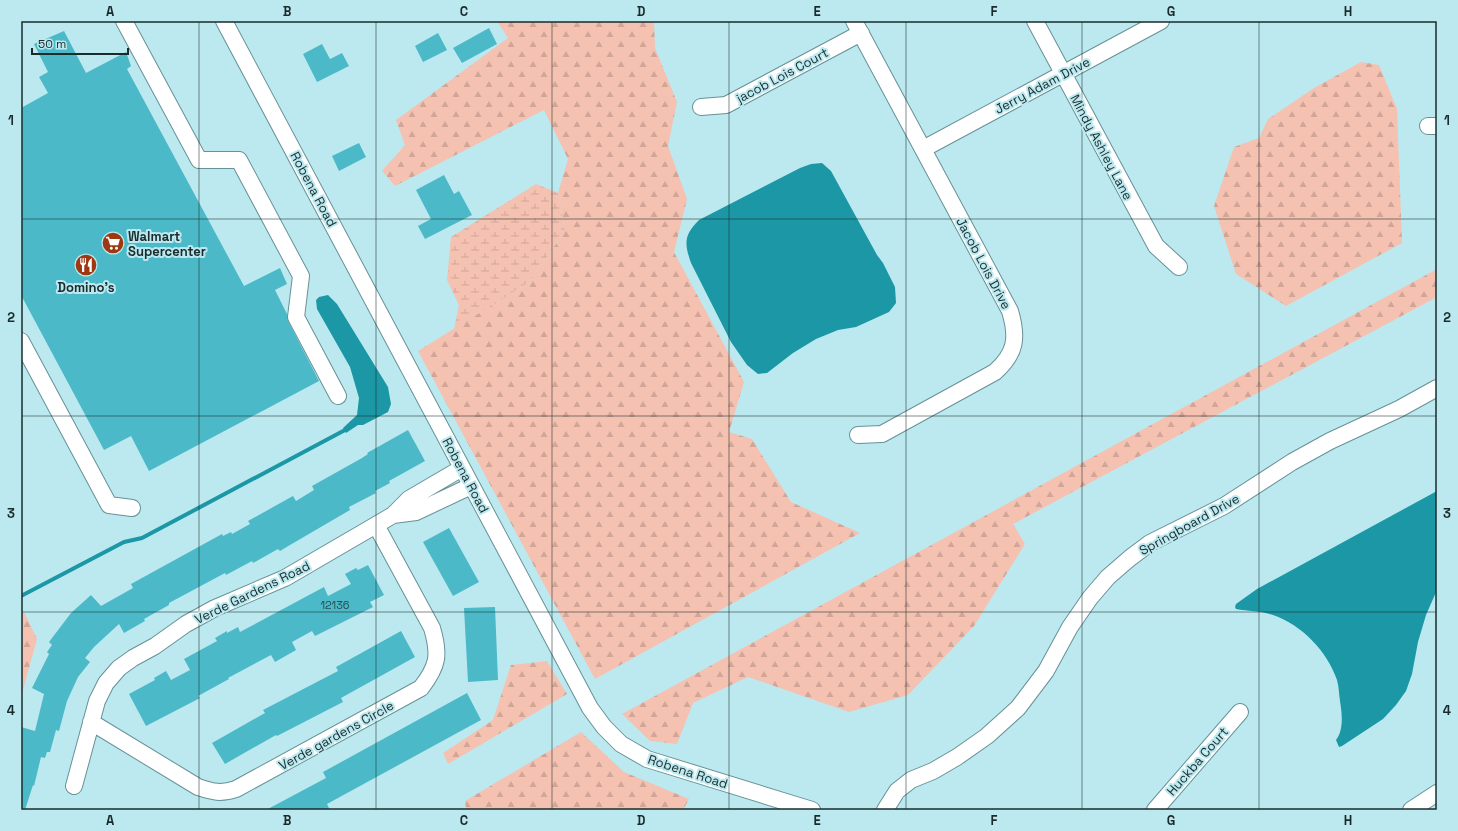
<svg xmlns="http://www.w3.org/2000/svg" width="1458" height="831" viewBox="0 0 1458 831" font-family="'Space Grotesk',sans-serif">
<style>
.forest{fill:url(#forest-firs)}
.wetland{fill:url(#wetland-marsh)}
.water{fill:#1b97a5}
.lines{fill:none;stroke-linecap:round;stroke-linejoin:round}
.stream{stroke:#1b97a5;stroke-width:4}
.building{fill:#4bb9c7}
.minor-casing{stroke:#669196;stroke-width:18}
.minor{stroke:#fff;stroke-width:16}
.grid{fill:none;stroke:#192b2d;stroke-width:1;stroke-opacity:0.55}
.labels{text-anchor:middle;stroke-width:4;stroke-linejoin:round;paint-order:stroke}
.number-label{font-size:11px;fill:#264e54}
.street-label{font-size:13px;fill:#192b2d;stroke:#bce9ef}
.poi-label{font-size:13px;font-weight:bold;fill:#192b2d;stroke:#bce9ef;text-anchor:start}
.neatline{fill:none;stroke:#192b2d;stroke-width:1.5}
.grid-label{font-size:13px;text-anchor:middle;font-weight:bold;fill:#192b2d}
</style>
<defs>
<pattern id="forest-firs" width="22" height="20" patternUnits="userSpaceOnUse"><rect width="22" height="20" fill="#f5c1b1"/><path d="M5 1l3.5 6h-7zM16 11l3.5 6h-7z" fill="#d1a699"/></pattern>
<pattern id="wetland-marsh" width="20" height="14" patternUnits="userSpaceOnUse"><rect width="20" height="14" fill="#f5c1b1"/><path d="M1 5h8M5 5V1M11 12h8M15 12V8" fill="none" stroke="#d1a699"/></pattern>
</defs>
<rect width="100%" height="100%" fill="#bce9ef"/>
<path class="forest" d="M 497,21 L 654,21 L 655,48 L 677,102 L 668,146 L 687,199 L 674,252 L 744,382 L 729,432 L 752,439 L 791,502 L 860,533 L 595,679 L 418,351 L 529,282 L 565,231 L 558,193 L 568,159 L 544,110 L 395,186 L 382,171 L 405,145 L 396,120 L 508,38 Z
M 1361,62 L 1379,65 L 1397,109 L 1402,243 L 1286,306 L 1236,274 L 1214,206 L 1234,147 L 1259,138 L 1268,119 L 1314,88 Z
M 1437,269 L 1437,297 L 1013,524 L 1025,544 L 974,626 L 908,695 L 849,712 L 748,677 L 693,703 L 677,744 L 650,741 L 622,714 Z
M 24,612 L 37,639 L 21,697 L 21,614 Z
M 547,661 L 567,694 L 448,764 L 443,753 L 493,720 L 511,665 Z
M 581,732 L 624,772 L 689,799 L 683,810 L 466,810 L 465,801 Z"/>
<path class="wetland" d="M 536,184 L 558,193 L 565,231 L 529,282 L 454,329 L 459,305 L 447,280 L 451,237 Z"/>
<path class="water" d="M 822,163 L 831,171 L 877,255 L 883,263 L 895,287 L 896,303 L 889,312 L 856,327 L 838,330 L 816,339 L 793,353 L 767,373 L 758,374 L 747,365 L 731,342 L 691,263 C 684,243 684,235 699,220 L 800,168 L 811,164 Z
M 328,295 L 337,304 L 388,387 L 391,404 L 388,412 L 363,425 L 358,425 L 346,433 L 343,428 L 357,415 L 359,398 L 350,367 L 317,309 L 316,300 L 319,297 Z
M 1437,491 L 1437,590 L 1426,615 L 1418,642 L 1412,674 L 1406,691 L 1396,705 L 1383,719 L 1342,746 L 1339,747 L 1336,740 C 1344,730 1342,713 1340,701 C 1339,695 1339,687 1337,680 C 1327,651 1302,625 1273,615 C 1262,611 1248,611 1236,609 L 1235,607 L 1236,604 L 1257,589 Z"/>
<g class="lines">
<path class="stream" d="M 21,596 L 124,542 L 142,538 L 345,430"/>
</g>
<path class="building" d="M 489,28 L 497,44 L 462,63 L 453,48 Z
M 64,31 L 86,73 L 126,52 L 131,66 L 127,69 L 244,286 L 280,268 L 287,284 L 275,290 L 287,314 L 288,321 L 319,381 L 149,471 L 131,436 L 104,450 L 21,295 L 21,108 L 48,93 L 39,77 L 48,72 L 34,44 Z
M 438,33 L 447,50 L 423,62 L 415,46 Z
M 322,44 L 330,59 L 342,53 L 349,66 L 317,82 L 303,54 Z
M 359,143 L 366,157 L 339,171 L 332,156 Z
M 444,175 L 454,194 L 459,191 L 472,215 L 425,239 L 418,226 L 431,219 L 416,190 Z
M 408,430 L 425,461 L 389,481 L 390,483 L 375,491 L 376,493 L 349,507 L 350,510 L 290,545 L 280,551 L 278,549 L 253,563 L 252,561 L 226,575 L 225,573 L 169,603 L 169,605 L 144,619 L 145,621 L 124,633 L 119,624 L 94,647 L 85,658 L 90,662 L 78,677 L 67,701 L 59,731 L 56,730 L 50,752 L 47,752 L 45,758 L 41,757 L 34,786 L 33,785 L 25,810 L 21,810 L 21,727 L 35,731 L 44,694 L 32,688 L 49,654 L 47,652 L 52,645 L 49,642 L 71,613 L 91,595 L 101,606 L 133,588 L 131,584 L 222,534 L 223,536 L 231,532 L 232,534 L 250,524 L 248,521 L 293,496 L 296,501 L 314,490 L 312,486 L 362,458 L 368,454 L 367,453 Z
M 449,528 L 479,582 L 453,596 L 423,542 Z
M 368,565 L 384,595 L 370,602 L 373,607 L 315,636 L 312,631 L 292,642 L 296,650 L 275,662 L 271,655 L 228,678 L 229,679 L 198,696 L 200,698 L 146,726 L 129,694 L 155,680 L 154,678 L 166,671 L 171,680 L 190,670 L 184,659 L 217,641 L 215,638 L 227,631 L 227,633 L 238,627 L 240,632 L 324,587 L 328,596 L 351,584 L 345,574 L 356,568 L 358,570 Z
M 495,607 L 498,680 L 468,682 L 464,608 Z
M 401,631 L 415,657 L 341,698 L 343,702 L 277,736 L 276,735 L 225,764 L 212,743 L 265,713 L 263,710 L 338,671 L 336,667 Z
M 467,693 L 481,720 L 327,804 L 330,810 L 266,810 L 326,778 L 323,772 Z"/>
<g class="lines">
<g class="minor-casing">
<path id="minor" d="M 124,21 L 199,160 L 239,160 L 301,276 L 296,317 L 338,396
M 224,21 L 590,708 L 604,727 L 621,744 L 647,759 L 812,810
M 854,21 L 1010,311 C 1018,338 1016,353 995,372 L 882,434 L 858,435
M 1035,21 L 1156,246 L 1179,267
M 701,107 L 726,105 L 861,33
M 1428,126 L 1437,126
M 923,149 L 1161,21
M 21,341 L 109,505 L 132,508
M 393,515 L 416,512 L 471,486
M 91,722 L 198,787 C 213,792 221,794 236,789 L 421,688 C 438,666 440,655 432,628 L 376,525
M 74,786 L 97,701 L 106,683 L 119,668 L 133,658 L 155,646 L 186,624 L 215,608 L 285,578 L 376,525 L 393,515 L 409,499 L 462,468
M 885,810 L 897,791 L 911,780 L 933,771 L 957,757 L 987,736 L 1018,708 L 1046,671 L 1070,627 L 1090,598 L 1108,577 L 1130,558 L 1150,543 L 1224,506 L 1292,462 L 1330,441 L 1399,409 L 1437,388
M 1155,810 L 1240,712
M 1411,810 L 1437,793"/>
</g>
<use href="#minor" class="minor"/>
</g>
<path class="grid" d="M 199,21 L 199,810M 376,21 L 376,810M 552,21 L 552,810M 729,21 L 729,810M 906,21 L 906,810M 1082,21 L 1082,810M 1259,21 L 1259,810M 21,219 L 1437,219M 21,416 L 1437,416M 21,612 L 1437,612"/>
<defs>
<g id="supermarket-disc" transform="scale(1.15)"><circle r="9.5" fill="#9e3811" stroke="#bce9ef"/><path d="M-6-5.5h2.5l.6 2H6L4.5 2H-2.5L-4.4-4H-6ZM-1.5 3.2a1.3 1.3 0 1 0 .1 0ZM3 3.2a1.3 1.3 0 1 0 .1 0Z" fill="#fff"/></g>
<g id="restaurant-disc" transform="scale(1.15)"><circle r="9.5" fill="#9e3811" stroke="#bce9ef"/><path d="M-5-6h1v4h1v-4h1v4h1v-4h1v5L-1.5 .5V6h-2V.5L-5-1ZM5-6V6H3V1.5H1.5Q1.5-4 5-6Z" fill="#fff"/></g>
</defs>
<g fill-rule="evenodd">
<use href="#supermarket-disc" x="113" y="243"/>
<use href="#restaurant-disc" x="86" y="265"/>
</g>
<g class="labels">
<g class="number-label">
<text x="335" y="609">12136</text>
</g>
<g class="street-label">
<text transform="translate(782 75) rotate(-28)" y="5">jacob Lois Court</text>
<text transform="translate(1042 85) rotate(-28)" y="5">Jerry Adam Drive</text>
<text transform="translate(1102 147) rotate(62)" y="5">Mindy Ashley Lane</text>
<text transform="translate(314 189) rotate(62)" y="5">Robena Road</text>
<text transform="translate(984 263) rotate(62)" y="5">Jacob Lois Drive</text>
<text transform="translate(466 475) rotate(62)" y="5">Robena Road</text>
<text transform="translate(1189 524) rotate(-29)" y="5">Springboard Drive</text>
<text transform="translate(252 592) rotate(-26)" y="5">Verde Gardens Road</text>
<text transform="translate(336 735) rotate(-29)" y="5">Verde gardens Circle</text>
<text transform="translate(1197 761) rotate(-49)" y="5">Huckba Court</text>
<text transform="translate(688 771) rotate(18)" y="5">Robena Road</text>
</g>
<g class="poi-label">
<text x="128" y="241">Walmart<tspan x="128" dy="15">Supercenter</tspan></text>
<text x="86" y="292" text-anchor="middle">Domino's</text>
</g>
</g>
<rect width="1458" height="831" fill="none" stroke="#bce9ef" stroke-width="44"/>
<path d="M32 48v6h96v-6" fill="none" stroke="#192b2d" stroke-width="2"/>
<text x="38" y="48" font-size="12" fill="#192b2d" stroke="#bce9ef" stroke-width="3" paint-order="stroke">50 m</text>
<rect x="22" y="22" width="1414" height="787" class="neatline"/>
<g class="grid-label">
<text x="110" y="16">A</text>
<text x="287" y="16">B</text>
<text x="464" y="16">C</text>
<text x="641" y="16">D</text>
<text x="817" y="16">E</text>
<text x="994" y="16">F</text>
<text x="1171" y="16">G</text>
<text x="1348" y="16">H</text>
<text x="11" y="125">1</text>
<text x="1447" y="125">1</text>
<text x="11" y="322">2</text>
<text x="1447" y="322">2</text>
<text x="11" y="518">3</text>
<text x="1447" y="518">3</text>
<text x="11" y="715">4</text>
<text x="1447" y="715">4</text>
<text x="110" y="825">A</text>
<text x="287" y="825">B</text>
<text x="464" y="825">C</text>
<text x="641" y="825">D</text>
<text x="817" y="825">E</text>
<text x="994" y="825">F</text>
<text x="1171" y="825">G</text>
<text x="1348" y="825">H</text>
</g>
</svg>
